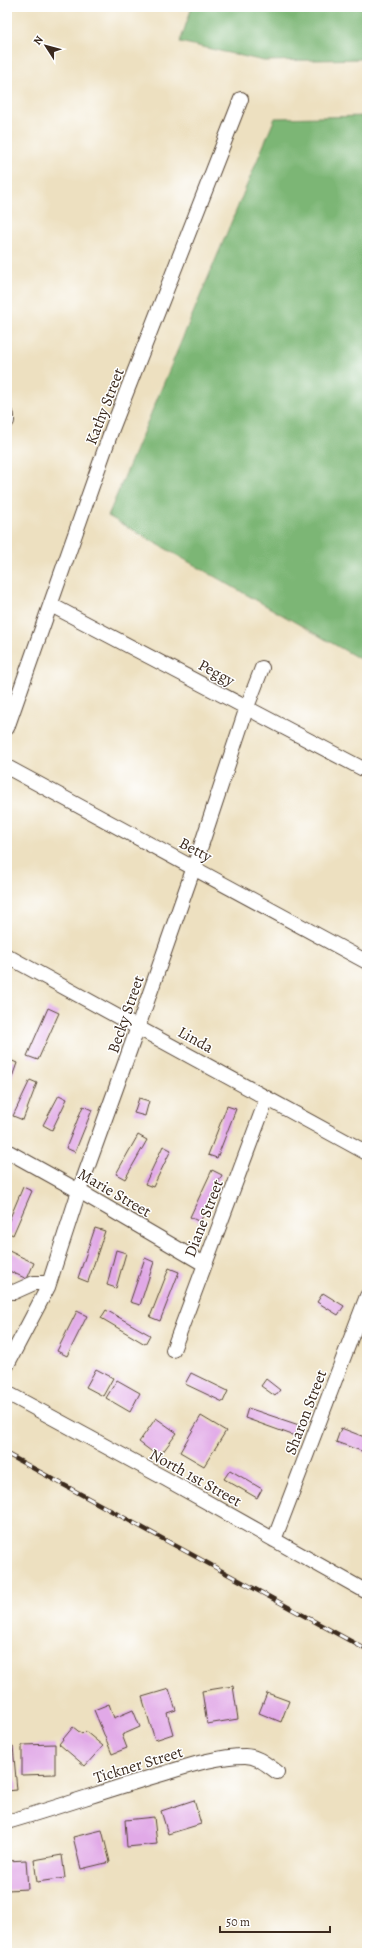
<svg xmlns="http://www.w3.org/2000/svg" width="374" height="1960" viewBox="0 0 374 1960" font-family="Alegreya,serif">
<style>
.forest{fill:#7cb675;stroke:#5c704a}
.building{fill:#e1a9e7}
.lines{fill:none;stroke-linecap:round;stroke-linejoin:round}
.minor-casing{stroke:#564536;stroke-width:16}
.minor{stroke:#fff;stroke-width:14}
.rail-casing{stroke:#3b2a1e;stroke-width:4.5}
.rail{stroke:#fff;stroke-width:3;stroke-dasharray:9;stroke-linecap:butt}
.labels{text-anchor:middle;stroke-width:3;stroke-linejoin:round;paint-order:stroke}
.street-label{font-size:16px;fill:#3b2a1e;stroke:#fff}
</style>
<rect width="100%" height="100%" fill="#fff"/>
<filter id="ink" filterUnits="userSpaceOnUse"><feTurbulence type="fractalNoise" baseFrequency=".025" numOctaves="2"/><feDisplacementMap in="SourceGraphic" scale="8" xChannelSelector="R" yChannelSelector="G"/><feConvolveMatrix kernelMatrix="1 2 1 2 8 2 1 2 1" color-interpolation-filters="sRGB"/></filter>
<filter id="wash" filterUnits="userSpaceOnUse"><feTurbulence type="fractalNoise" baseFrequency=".012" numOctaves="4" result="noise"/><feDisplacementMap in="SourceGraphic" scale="16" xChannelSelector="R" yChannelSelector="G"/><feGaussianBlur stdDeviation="0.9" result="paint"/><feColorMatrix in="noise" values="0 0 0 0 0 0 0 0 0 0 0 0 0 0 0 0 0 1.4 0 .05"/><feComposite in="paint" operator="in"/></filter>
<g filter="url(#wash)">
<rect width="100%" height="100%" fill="#ede0c0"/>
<path class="forest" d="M 192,7 L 367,7 L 367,59 L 264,61 L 180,42 Z
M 367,116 L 367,663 L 108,516 L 275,118 Z"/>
<g id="blocks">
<path class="building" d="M 48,1008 L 59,1013 L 38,1060 L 27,1056 Z
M 8,1059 L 17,1063 L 7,1091 L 7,1061 Z
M 30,1080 L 37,1083 L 23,1120 L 13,1116 Z
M 59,1095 L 67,1099 L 52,1130 L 43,1125 Z
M 139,1098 L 149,1101 L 145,1116 L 134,1113 Z
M 83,1106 L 92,1110 L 75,1152 L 66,1148 Z
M 227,1106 L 236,1109 L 217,1158 L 208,1155 Z
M 138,1135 L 147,1140 L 125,1179 L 116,1174 Z
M 163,1146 L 171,1150 L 153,1187 L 145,1184 Z
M 212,1170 L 222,1175 L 200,1222 L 190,1217 Z
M 23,1187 L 32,1191 L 13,1235 L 7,1232 L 7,1225 Z
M 95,1228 L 105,1231 L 88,1282 L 78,1278 Z
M 7,1250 L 34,1263 L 27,1279 L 7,1270 Z
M 116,1250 L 126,1253 L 116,1288 L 107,1285 Z
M 145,1258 L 154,1262 L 140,1305 L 130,1302 Z
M 169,1268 L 179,1272 L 160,1321 L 150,1317 Z
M 323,1293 L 344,1306 L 338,1315 L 317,1302 Z
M 106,1310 L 150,1335 L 145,1344 L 101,1318 Z
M 77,1311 L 87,1316 L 67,1356 L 57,1351 Z
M 96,1369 L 113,1378 L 103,1396 L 86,1387 Z
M 191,1373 L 228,1391 L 223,1402 L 185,1384 Z
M 266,1379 L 280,1390 L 275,1396 L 261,1386 Z
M 117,1380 L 140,1393 L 130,1412 L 106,1398 Z
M 248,1408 L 299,1425 L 295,1436 L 245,1418 Z
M 201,1416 L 226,1431 L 204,1466 L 180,1452 Z
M 156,1418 L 177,1433 L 159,1457 L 139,1442 Z
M 341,1428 L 367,1438 L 367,1453 L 336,1442 Z
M 230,1470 L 262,1489 L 257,1498 L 224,1479 Z
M 233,1686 L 238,1719 L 207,1724 L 202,1691 Z
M 169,1689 L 176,1710 L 167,1713 L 173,1734 L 155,1740 L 142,1697 Z
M 267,1693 L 289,1701 L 281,1722 L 259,1713 Z
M 109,1704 L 114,1718 L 133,1710 L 140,1727 L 122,1735 L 127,1748 L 112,1754 L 94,1710 Z
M 73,1727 L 82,1734 L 85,1731 L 103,1746 L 85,1766 L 59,1744 Z
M 55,1744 L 55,1774 L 22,1775 L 22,1745 Z
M 7,1746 L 13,1746 L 17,1790 L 7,1791 Z
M 194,1800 L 201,1824 L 168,1834 L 161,1811 Z
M 154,1817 L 157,1844 L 127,1847 L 125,1820 Z
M 102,1830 L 110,1862 L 81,1869 L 73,1837 Z
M 62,1855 L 65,1878 L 37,1882 L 34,1860 Z
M 26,1860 L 28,1889 L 7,1890 L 7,1861 Z"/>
</g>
</g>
<g filter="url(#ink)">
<use href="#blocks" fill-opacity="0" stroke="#564536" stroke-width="1"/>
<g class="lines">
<g class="minor-casing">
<path id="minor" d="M 7,416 L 7,421
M 51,605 L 367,771
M 7,728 L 112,429 L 241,99
M 7,767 L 367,962
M 7,956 L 367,1153
M 7,1151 L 79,1191 L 204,1264
M 7,1291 L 14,1292 L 34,1283 L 49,1283
M 173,1350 L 267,1098
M 7,1365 L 48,1287 L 79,1191 L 138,1027 L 194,867 L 247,707 L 262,668
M 7,1393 L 166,1479 L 367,1592
M 274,1540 L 367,1296
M 7,1822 C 59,1807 110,1789 162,1774 C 188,1766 217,1756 245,1756 C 258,1756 267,1765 277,1772"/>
</g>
<use href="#minor" class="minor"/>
<g class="rail-casing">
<path id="rail" d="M 7,1454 L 367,1650"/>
</g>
<use href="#rail" class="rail"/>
</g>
</g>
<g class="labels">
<g class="street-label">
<text transform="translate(104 406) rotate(-69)" y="6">Kathy Street</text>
<text transform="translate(217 672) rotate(28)" y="6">Peggy</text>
<text transform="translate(196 849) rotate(28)" y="6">Betty</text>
<text transform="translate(125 1014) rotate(-71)" y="6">Becky Street</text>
<text transform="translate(196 1039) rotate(29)" y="6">Linda</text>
<text transform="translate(115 1192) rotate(30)" y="6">Marie Street</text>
<text transform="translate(203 1218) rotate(-69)" y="6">Diane Street</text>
<text transform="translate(305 1412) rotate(-69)" y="6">Sharon Street</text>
<text transform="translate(196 1477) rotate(29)" y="6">North 1st Street</text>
<text transform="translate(138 1764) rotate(-17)" y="6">Tickner Street</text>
</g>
</g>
<rect width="374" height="1960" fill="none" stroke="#fff" stroke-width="24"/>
<g transform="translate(46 46) rotate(306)" stroke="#ffffff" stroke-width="3" paint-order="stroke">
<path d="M0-3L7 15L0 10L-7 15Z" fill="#3b2a1e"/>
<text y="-6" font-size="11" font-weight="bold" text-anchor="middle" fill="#3b2a1e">N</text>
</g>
<path d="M220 1926v6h110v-6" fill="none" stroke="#3b2a1e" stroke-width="2"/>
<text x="226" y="1926" font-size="12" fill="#3b2a1e" stroke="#ffffff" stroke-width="3" paint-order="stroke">50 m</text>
</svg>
